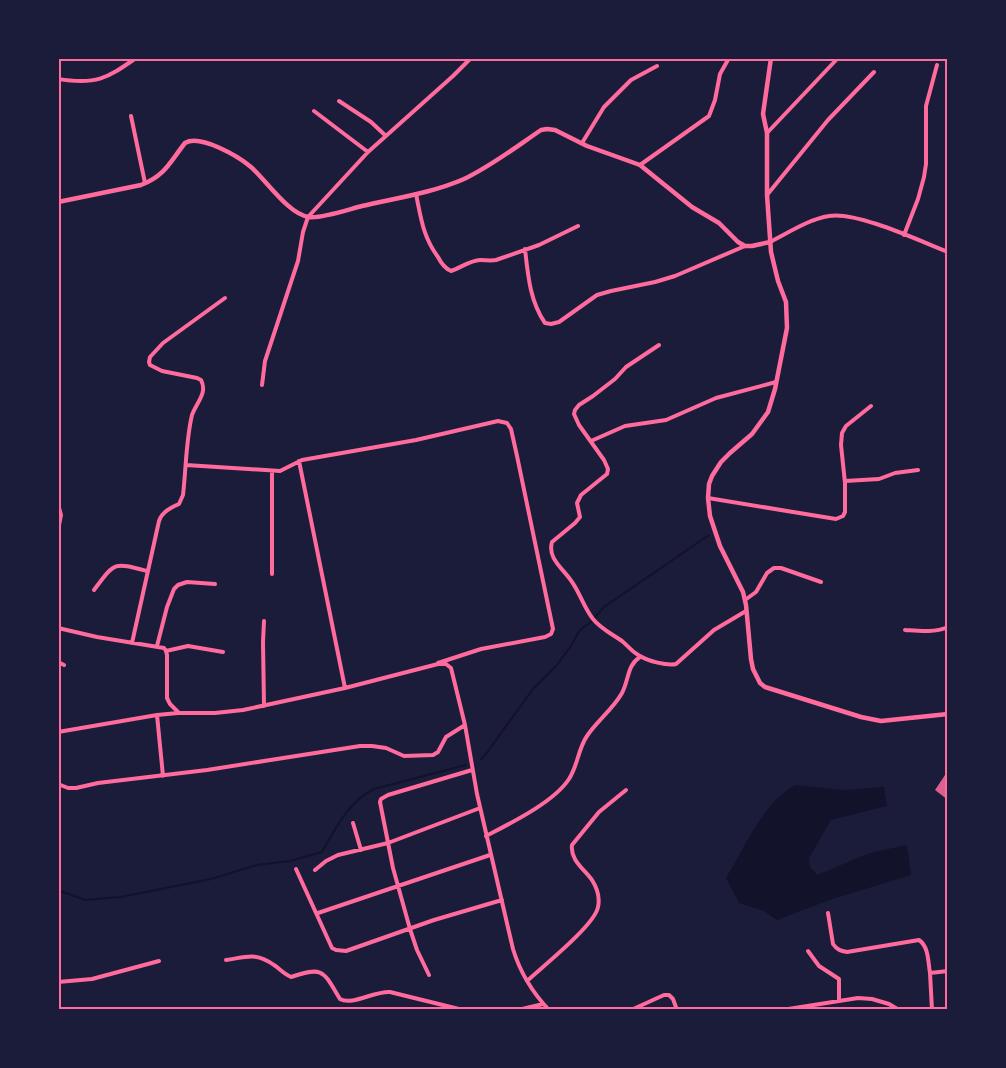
<svg xmlns="http://www.w3.org/2000/svg" width="1006" height="1068" viewBox="0 0 1006 1068" font-family="Manrope,sans-serif">
<style>
.water{fill:#12122b}
.lines{fill:none;stroke-linecap:round;stroke-linejoin:round}
.stream{stroke:#12122b;stroke-width:2}
.building{fill:#dd5f8e}
.minor{stroke:#ff6b9d;stroke-width:4}
.tertiary{stroke:#ff6b9d;stroke-width:4.5}
.neatline{fill:none;stroke:#ff6b9d;stroke-width:2}
</style>
<rect width="100%" height="100%" fill="#1b1b3a"/>
<path class="water" d="M 795,785 L 843,790 L 884,787 L 887,806 L 831,820 L 809,858 L 810,867 L 817,875 L 870,853 L 907,845 L 911,875 L 832,899 L 777,920 L 764,911 L 739,903 L 726,878 C 745,847 763,803 795,785 Z"/>
<g class="lines">
<path class="stream" d="M 481,759 L 483,758 L 533,689 L 556,666 L 571,646 L 579,631 L 592,621 L 604,607 L 709,535
M 58,890 L 85,900 L 121,897 L 211,879 L 257,865 L 290,861 L 322,852 C 335,829 350,800 374,789 L 466,765"/>
</g>
<path class="building" d="M 945,775 L 948,777 L 948,800 L 935,790 Z"/>
<g class="lines">
<path class="minor" d="M 58,79 C 96,85 106,79 136,58
M 339,101 L 371,122 L 386,136
M 314,111 L 368,152
M 131,116 L 145,183
M 767,133 L 838,58
M 582,143 L 604,107 L 631,80 L 657,66
M 640,165 L 709,116 L 715,100 L 720,74 L 729,58
M 416,194 C 421,218 423,237 438,257 C 441,263 444,268 451,271 C 460,268 471,260 480,260 C 486,260 490,261 496,260 L 539,245 L 578,226
M 767,195 L 828,120 L 874,72
M 904,235 L 918,199 L 924,177 L 926,164 L 926,106 L 937,65
M 770,242 C 788,233 809,219 829,216 C 856,211 920,241 948,252
M 525,249 C 528,276 530,301 545,323 L 551,324 L 559,322 L 597,295 L 611,291 L 655,282 L 675,276 L 745,246
M 659,345 L 626,367 L 615,379 L 593,396 L 579,405 L 575,410 L 574,414 L 579,425 L 604,460 L 608,469 L 607,474 L 581,495 L 577,503 L 580,517 L 575,523 L 552,542 C 547,559 564,569 572,582 C 580,593 584,608 593,619 C 601,629 612,634 622,641 C 628,646 633,653 640,656 C 648,661 667,666 676,664 L 714,630 L 746,611
M 262,385 L 265,361 L 298,261 L 303,232 L 308,217 L 368,152 L 453,76 L 471,58
M 591,441 L 625,426 L 666,420 L 716,398 L 776,382
M 299,461 L 345,688
M 186,465 L 280,471 L 302,460 L 416,440 L 498,421 L 507,423 L 511,429 L 517,456 L 553,629 L 551,634 L 545,637 L 481,649 L 438,663
M 845,481 L 879,479 L 895,473 L 918,470
M 708,498 L 836,519 L 843,516 L 845,512 L 845,483 L 841,445 L 842,433 L 846,426 L 871,406
M 58,504 L 61,515 L 58,530
M 272,574 L 272,471
M 94,590 C 115,562 113,562 147,571
M 745,600 L 756,592 L 767,573 L 774,568 L 781,568 L 821,582
M 58,628 L 97,637 L 164,648 L 166,651 L 167,655 L 167,698 L 170,704 L 179,713 L 215,713 L 243,710 L 345,688 L 438,664 L 446,664 L 451,668 L 465,725 L 477,794 L 513,949 C 520,972 532,992 549,1010
M 905,630 C 919,631 934,633 948,627
M 132,643 L 159,521 C 162,512 170,508 179,504 L 183,495 C 186,469 186,440 192,415 C 196,403 208,393 201,380 L 197,378 L 162,371 L 150,365 L 149,362 L 150,357 L 163,343 L 225,298
M 157,646 L 167,607 L 174,589 L 178,585 L 187,582 L 215,584
M 166,651 L 188,646 L 223,652
M 58,662 L 64,665
M 264,706 L 263,642 L 264,621
M 157,715 L 163,776
M 58,732 L 157,715 L 178,713
M 58,784 L 68,788 L 76,788 L 98,783 L 207,770 L 360,746 L 372,746 L 386,748 L 404,756 L 433,755 L 438,752 L 446,737 L 465,725
M 353,823 L 361,850
M 486,836 C 511,823 554,802 569,779 C 578,765 578,749 587,736 C 597,721 613,709 622,693 C 629,680 627,665 640,657
M 296,869 L 332,948 L 336,950 L 346,951 L 434,920 L 502,900
M 315,870 L 326,861 L 338,855 L 388,843 L 480,808
M 318,913 L 490,855
M 828,913 L 833,944 C 837,950 841,951 847,952 L 919,940 C 929,947 928,962 930,973 L 948,971
M 808,951 L 819,966 L 839,979 L 839,1001
M 226,960 C 247,957 256,952 274,965 C 280,969 284,974 291,977 C 324,966 323,971 340,999 C 352,1006 374,991 390,992 L 463,1010
M 930,973 L 932,1010
M 429,975 L 417,950 L 410,929 L 393,868 L 380,802 L 381,799 L 388,795 L 472,770
M 527,981 C 542,967 595,925 598,907 C 600,898 597,888 592,880 C 584,869 570,860 572,845 L 599,812 L 626,790
M 58,982 L 92,979 L 159,961
M 518,1010 L 543,1004
M 631,1010 L 664,995 L 669,995 L 673,999 L 677,1010
M 782,1010 L 858,998 L 872,999 L 889,1004 L 899,1010"/>
<path class="tertiary" d="M 771,58 L 763,114 L 767,133 L 767,195 L 771,252 L 778,281 L 786,302 L 787,328 L 775,389 L 768,412 L 752,434 L 730,453 L 721,462 L 712,476 L 709,484 L 708,498 L 710,516 L 720,546 L 743,592 L 746,605 L 751,659 L 753,669 L 760,683 L 765,687 L 861,717 L 881,721 L 948,714
M 58,202 L 141,185 C 165,176 170,162 185,143 C 200,134 238,156 251,167 C 265,179 289,215 309,217 C 320,219 350,209 362,206 C 396,198 432,193 464,179 C 491,166 516,147 541,130 L 547,129 L 555,130 L 587,146 L 640,165 L 692,207 L 719,223 L 738,242 L 745,246 L 752,246 L 770,242"/>
</g>
<rect width="1006" height="1068" fill="none" stroke="#1b1b3a" stroke-width="120"/>
<rect x="60" y="60" width="886" height="948" class="neatline"/>
</svg>
